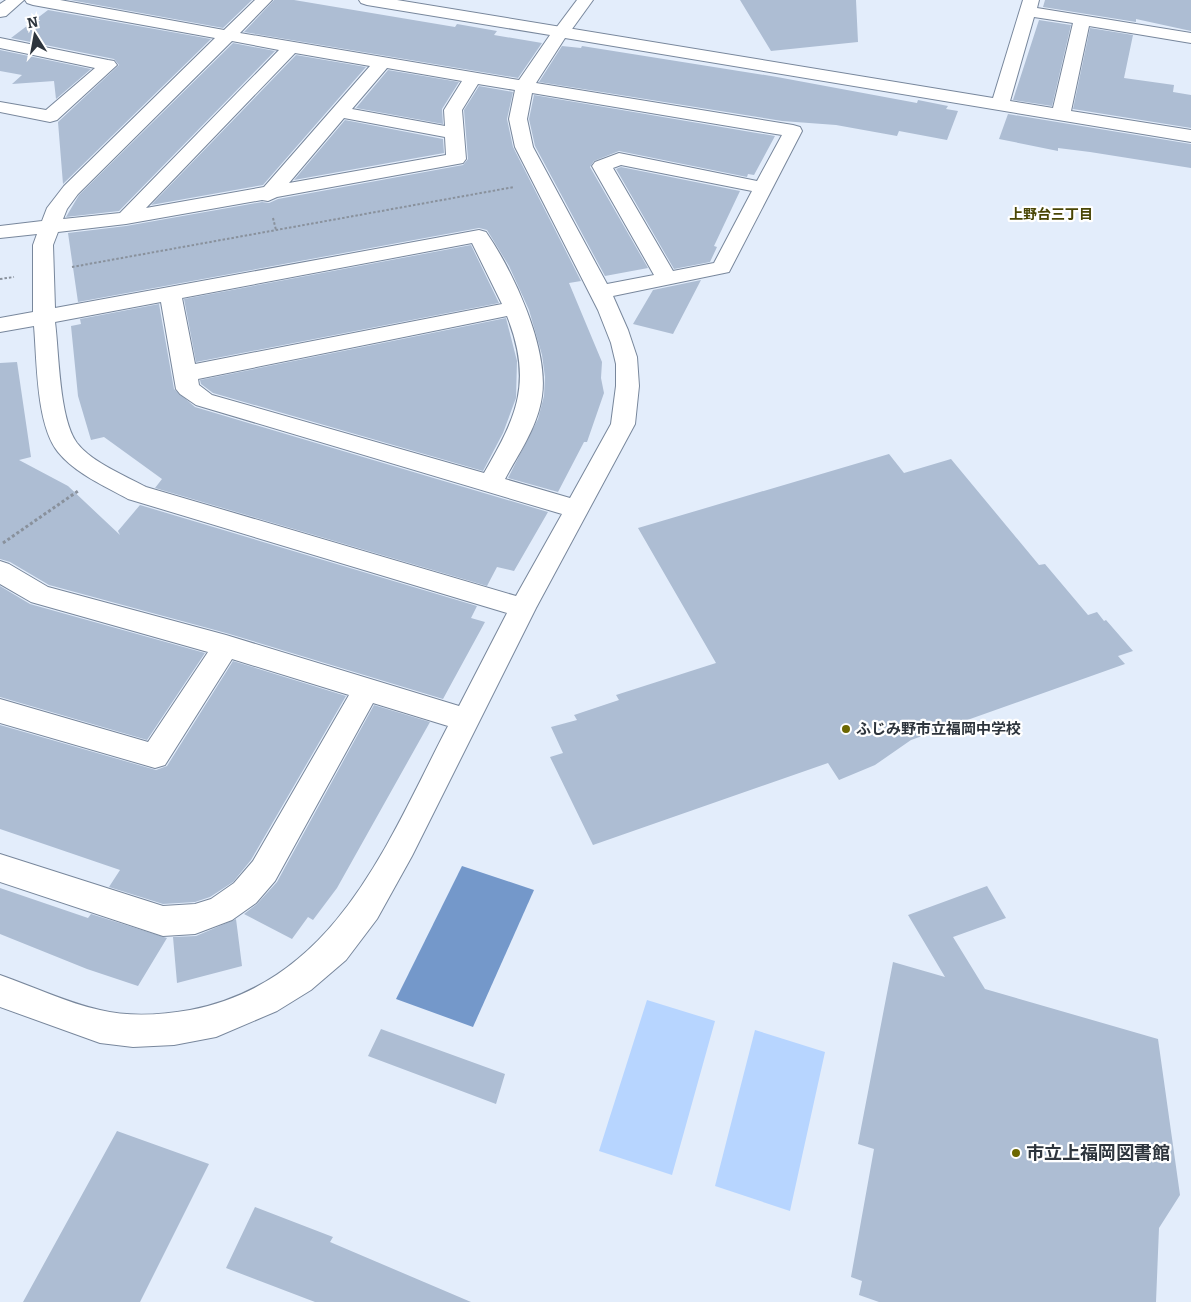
<svg xmlns="http://www.w3.org/2000/svg" width="1191" height="1302" viewBox="0 0 1191 1302" font-family="Bitter,'Noto Sans JP',serif">
<style>
.green{fill:#b7d5ff}
.water{fill:#7498ca}
.building{fill:#adbdd3}
.lines{fill:none;stroke-linecap:round;stroke-linejoin:round}
.street-casing{stroke:#78879c;stroke-width:2}
.secondary-casing{stroke:#78879c;stroke-width:2}
.path-far1{stroke:#89919c;stroke-width:2;stroke-dasharray:2.5 2;stroke-linecap:butt}
.path{stroke:#89919c;stroke-width:3;stroke-dasharray:3 2.5;stroke-linecap:butt}
.street{fill:#fff;fill-rule:evenodd}
.secondary{fill:#fff;fill-rule:evenodd}
.poi-dot{fill:#6c6700;stroke:#fff;stroke-width:2}
.labels{text-anchor:middle;stroke-width:4.5;stroke-linejoin:round;paint-order:stroke}
.far-neighbourhood-label{font-size:14px;font-weight:bold;fill:#494604;stroke:#fff}
.poi-label{font-size:15px;font-weight:bold;fill:#2e353d;stroke:#fff;text-anchor:start}
.near-poi-label{font-size:18px;font-weight:bold;fill:#2e353d;stroke:#fff;text-anchor:start}
</style>
<rect width="100%" height="100%" fill="#e3edfb"/>
<path class="green" d="M 647,1000 L 715,1021 L 672,1175 L 599,1151 Z
M 755,1030 L 825,1052 L 790,1211 L 715,1186 Z"/>
<path class="water" d="M 462,866 L 534,890 L 473,1027 L 396,999 Z"/>
<path class="building" d="M 70,0 L 252,0 L 223,28 Z
M 274,0 L 294,0 L 455,27 L 457,24 L 497,31 L 494,35 L 542,43 L 518,78 L 244,32 Z
M 740,0 L 856,0 L 858,42 L 771,51 Z
M 1045,0 L 1191,0 L 1191,31 L 1136,19 L 1136,22 L 1043,7 Z
M 48,10 L 211,39 L 63,184 L 58,122 L 119,65 L 114,59 L 11,38 Z
M 1039,20 L 1071,25 L 1052,106 L 1013,100 Z
M 1090,28 L 1133,35 L 1124,78 L 1174,85 L 1173,92 L 1191,95 L 1191,128 L 1073,109 Z
M 233,43 L 275,51 L 119,211 L 66,217 L 79,195 Z
M 562,46 L 581,48 L 582,46 L 777,77 L 917,103 L 918,100 L 948,106 L 946,109 L 958,111 L 947,140 L 899,131 L 897,136 L 836,125 L 782,121 L 539,82 Z
M 0,50 L 91,69 L 56,99 L 54,81 L 12,84 L 22,75 L 0,71 Z
M 296,55 L 366,67 L 263,185 L 151,205 Z
M 388,70 L 459,82 L 442,109 L 443,124 L 356,108 Z
M 479,86 L 513,92 L 507,119 L 513,147 L 581,281 L 569,283 L 602,362 L 601,378 L 604,393 L 587,442 L 584,442 L 558,492 L 508,478 L 538,419 L 544,396 L 545,377 L 542,355 L 529,310 L 509,266 L 487,230 L 479,228 L 78,302 L 68,233 L 126,226 L 262,202 L 269,203 L 278,199 L 463,165 L 468,159 L 464,110 Z
M 534,95 L 775,136 L 754,175 L 748,174 L 747,177 L 619,151 L 594,161 L 590,167 L 648,268 L 605,276 L 535,146 L 529,119 Z
M 1008,114 L 1191,144 L 1191,168 L 1090,152 L 1058,148 L 1058,151 L 999,139 Z
M 345,120 L 443,139 L 444,153 L 294,180 Z
M 621,167 L 740,191 L 714,246 L 717,247 L 710,262 L 674,269 L 616,169 Z
M 471,245 L 499,303 L 196,362 L 184,299 Z
M 701,280 L 673,334 L 633,324 L 653,290 Z
M 159,304 L 174,389 L 195,407 L 548,512 L 514,571 L 497,567 L 487,586 L 155,488 L 162,479 L 104,437 L 91,440 L 78,396 L 71,326 L 81,324 L 80,319 Z
M 506,318 L 517,361 L 516,398 L 503,433 L 483,471 L 213,393 L 201,384 L 200,380 Z
M 17,362 L 31,457 L 19,460 L 68,486 L 120,535 L 118,531 L 140,505 L 477,606 L 471,618 L 485,622 L 443,699 L 226,633 L 49,585 L 10,562 L 0,559 L 0,363 Z
M 889,454 L 904,473 L 951,459 L 1039,565 L 1045,564 L 1088,615 L 1097,612 L 1104,621 L 1106,620 L 1133,651 L 1118,656 L 1125,664 L 911,740 L 875,765 L 839,780 L 828,763 L 593,845 L 550,757 L 563,753 L 551,727 L 577,720 L 574,715 L 619,700 L 616,695 L 716,663 L 638,528 Z
M 0,586 L 30,604 L 205,653 L 147,740 L 0,697 Z
M 233,661 L 346,696 L 251,860 L 233,882 L 210,897 L 195,902 L 163,904 L 109,887 L 120,870 L 0,829 L 0,725 L 156,770 L 167,766 Z
M 374,705 L 430,722 L 337,888 L 313,920 L 308,917 L 292,939 L 244,914 L 257,904 L 277,882 Z
M 987,886 L 1006,918 L 953,937 L 985,989 L 1158,1039 L 1180,1195 L 1159,1228 L 1156,1302 L 879,1302 L 859,1295 L 862,1281 L 851,1277 L 874,1149 L 858,1144 L 893,962 L 945,977 L 908,915 Z
M 0,888 L 88,918 L 91,914 L 167,938 L 138,986 L 87,969 L 0,934 Z
M 236,919 L 242,966 L 177,983 L 173,937 L 196,936 Z
M 381,1029 L 505,1074 L 496,1104 L 368,1056 Z
M 117,1131 L 209,1164 L 140,1302 L 23,1302 Z
M 255,1207 L 333,1237 L 330,1242 L 471,1302 L 315,1302 L 226,1268 Z"/>
<g class="lines">
<g class="street-casing">
<path id="street" d="M 6,0 L 24,0 L 6,16 L 0,17 L 0,4 Z
M 25,0 L 60,0 L 224,30 L 255,0 L 272,0 L 240,33 L 519,80 L 550,35 L 367,5 L 361,3 L 359,0 L 397,0 L 993,98 L 1023,0 L 1039,0 L 1037,8 L 1191,33 L 1191,43 L 1089,26 L 1071,111 L 1191,130 L 1191,142 L 565,38 L 536,83 L 793,125 L 800,127 L 802,131 L 729,272 L 613,296 L 628,330 L 637,357 L 639,386 L 635,424 L 536,608 L 412,856 L 377,919 L 346,960 L 311,990 L 277,1011 L 216,1037 L 174,1045 L 133,1047 L 100,1043 L 0,1007 L 0,975 C 32,986 67,1003 100,1010 C 128,1017 162,1015 190,1010 C 336,982 387,843 448,726 L 373,703 L 275,881 L 256,903 L 232,920 L 195,934 L 163,936 L 0,882 L 0,854 L 163,906 L 195,904 L 211,899 L 234,883 L 253,861 L 349,695 L 232,659 L 165,765 L 155,768 L 0,723 L 0,699 L 148,742 L 208,652 L 31,602 L 0,584 L 0,561 L 9,564 L 48,587 L 226,635 L 459,706 L 507,613 L 128,499 C 105,486 76,474 58,452 C 36,425 37,360 34,326 L 0,332 L 0,318 L 33,312 L 33,245 L 37,234 L 0,238 L 0,226 L 42,221 L 47,208 L 64,186 L 215,38 L 33,5 L 27,3 ZM 1034,17 L 1073,23 L 1053,108 L 1010,101 ZM 232,41 L 279,50 L 120,213 L 63,219 L 67,209 L 78,194 ZM 295,53 L 370,66 L 264,187 L 146,208 ZM 387,68 L 462,81 L 444,110 L 445,126 L 352,109 ZM 478,84 L 515,90 L 509,119 L 515,147 L 598,310 L 611,343 L 616,364 L 616,386 L 611,424 L 570,498 L 505,479 C 519,453 538,426 542,396 C 549,348 513,271 486,232 L 479,230 L 55,308 L 53,245 L 58,232 L 126,224 L 262,200 L 268,201 L 277,197 L 463,163 L 466,159 L 462,110 ZM 532,93 L 782,135 L 757,181 L 619,153 L 595,162 L 592,166 L 654,275 L 607,284 L 533,147 L 527,119 ZM 344,118 L 445,137 L 446,155 L 289,183 ZM 621,165 L 752,191 L 714,263 L 673,271 L 613,168 ZM 472,243 L 502,304 L 195,364 L 182,298 ZM 161,302 L 176,389 L 180,394 L 196,405 L 562,514 L 516,596 L 146,487 C 124,475 93,463 77,443 C 59,419 59,352 55,322 ZM 507,316 C 533,382 517,416 484,473 L 212,395 L 199,385 L 198,379 Z
M 0,38 L 108,60 L 114,61 L 117,65 L 57,120 L 50,122 L 0,112 L 0,102 L 46,110 L 95,68 L 0,48 Z"/>
</g>
<g class="secondary-casing">
<path id="secondary" d="M 577,0 L 593,0 L 567,36 L 555,36 L 553,32 Z"/>
</g>
<path class="path-far1" d="M 273,218 L 276,230
M 72,267 L 514,187
M 0,279 L 14,277"/>
<path class="path" d="M 3,543 L 78,491"/>
<use href="#street" class="street"/>
<use href="#secondary" class="secondary"/>
</g>
<g class="poi-dot">
<circle cx="846" cy="729" r="5"/>
<circle cx="1016" cy="1153" r="5"/>
</g>
<g class="labels">
<g class="far-neighbourhood-label">
<text x="1051" y="219">上野台三丁目</text>
</g>
<g class="poi-label">
<text x="856" y="734">ふじみ野市立福岡中学校</text>
</g>
<g class="near-poi-label">
<text x="1026" y="1159">市立上福岡図書館</text>
</g>
</g>
<g transform="translate(35 35) rotate(349)" stroke="#ffffff" stroke-width="4" paint-order="stroke">
<path d="M0-4L9 19L0 12L-9 19Z" fill="#2e353d"/>
<text y="-8" font-size="14" font-weight="bold" text-anchor="middle" fill="#2e353d">N</text>
</g>
</svg>
